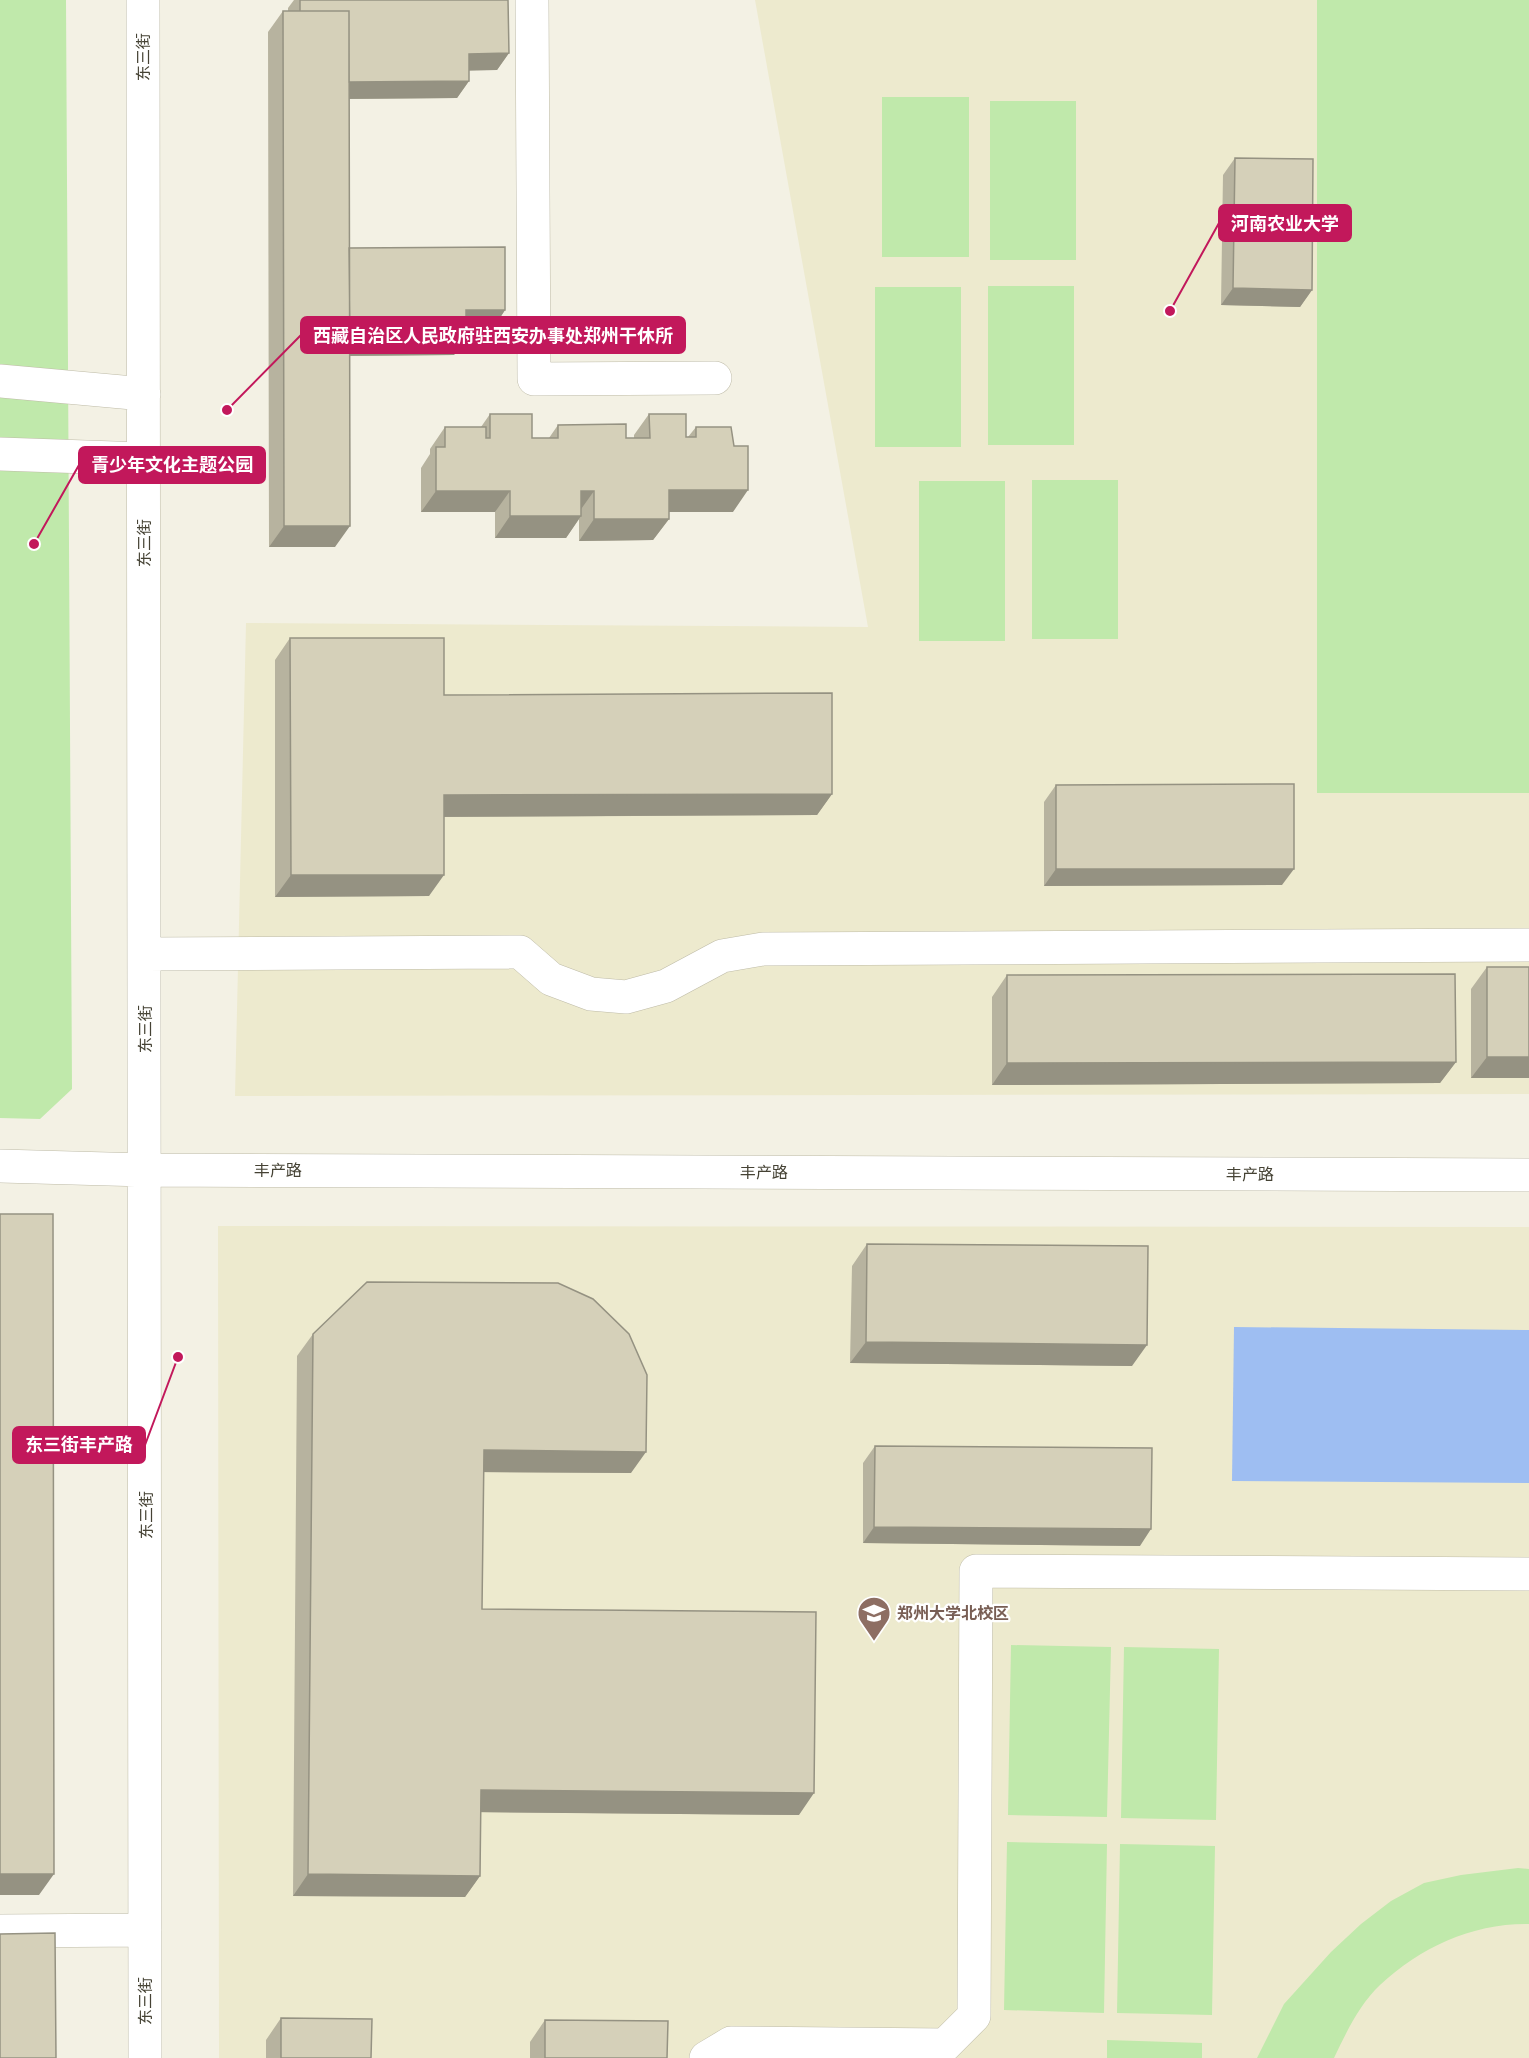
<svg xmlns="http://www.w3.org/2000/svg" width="1529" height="2058" viewBox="0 0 1529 2058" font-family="Helvetica,'Noto Sans SC',sans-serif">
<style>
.education{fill:#edeace}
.green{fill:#c0e9ab}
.water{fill:#9ebef2}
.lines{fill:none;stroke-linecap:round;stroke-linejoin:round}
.minor-casing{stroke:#bebba7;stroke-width:34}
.minor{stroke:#fff;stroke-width:33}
.wall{fill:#b7b39f}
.shaded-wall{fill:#959282}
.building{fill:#d5d0b9;stroke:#959282;stroke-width:1.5}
.labels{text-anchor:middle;stroke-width:4.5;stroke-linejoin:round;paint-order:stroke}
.street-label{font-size:16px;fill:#454234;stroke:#fff}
.education-label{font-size:16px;font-weight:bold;fill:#785e54;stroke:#fff;text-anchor:start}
.leader{fill:none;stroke:#c2185b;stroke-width:2}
.callout-dot{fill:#c2185b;stroke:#fff;stroke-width:2}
.callout{fill:#c2185b;stroke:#c2185b;stroke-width:2}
.callout-label{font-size:18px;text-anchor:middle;font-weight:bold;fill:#fff}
</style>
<rect width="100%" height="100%" fill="#f3f1e4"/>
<path class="education" d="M 755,0 L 1529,0 L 1529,1094 L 235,1096 L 246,623 L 868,627 Z
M 218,1226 L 1529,1227 L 1529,2058 L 219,2058 Z"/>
<path class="green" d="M 0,0 L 66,0 L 72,1089 L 40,1119 L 0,1118 Z
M 1317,0 L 1529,0 L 1529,793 L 1317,793 Z
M 882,97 L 969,97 L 969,257 L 882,257 Z
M 990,101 L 1076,101 L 1076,260 L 990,260 Z
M 988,286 L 1074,286 L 1074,445 L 988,445 Z
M 875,287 L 961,287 L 961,447 L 875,447 Z
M 1032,480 L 1118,480 L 1118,639 L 1032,639 Z
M 919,481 L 1005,481 L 1005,641 L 919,641 Z
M 1011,1645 L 1111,1647 L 1107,1817 L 1008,1815 Z
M 1124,1647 L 1219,1649 L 1216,1820 L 1121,1818 Z
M 1007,1842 L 1107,1844 L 1104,2013 L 1004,2010 Z
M 1120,1844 L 1215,1846 L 1212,2015 L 1117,2013 Z
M 1518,1868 L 1529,1869 L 1529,1924 C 1473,1923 1421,1947 1380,1985 C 1359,2005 1346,2033 1334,2058 L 1257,2058 L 1284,2004 L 1331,1952 L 1361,1924 L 1391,1901 L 1424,1883 L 1461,1875 Z
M 1107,2040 L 1202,2043 L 1202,2058 L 1107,2058 Z"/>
<path class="water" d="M 1234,1327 L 1529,1330 L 1529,1483 L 1232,1481 Z"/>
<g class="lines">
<g class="minor-casing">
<path id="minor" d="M 143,0 L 145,2058
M 532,0 L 534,379 L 715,378
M 0,381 L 144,394
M 0,454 L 144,459
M 145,954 L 520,952 L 551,979 L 591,994 L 626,997 L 666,986 L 722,956 L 763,949 L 1529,945
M 0,1166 L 145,1170 L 1529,1175
M 0,1931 L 145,1930
M 706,2058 L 731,2043 L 945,2045 L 974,2016 L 976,1571 L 1529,1574"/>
</g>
<use href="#minor" class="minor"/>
</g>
<path class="wall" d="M 294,0 L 508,0 L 509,53 L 497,70 L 469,70 L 469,81 L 457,98 L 349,99 L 349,248 L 505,310 L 494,327 L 466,327 L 466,338 L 454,355 L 350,356 L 335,547 L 269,547 L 268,32 L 283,11 L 288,11 L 288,8 Z
M 1235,158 L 1312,290 L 1300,307 L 1221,305 L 1223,175 Z
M 490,414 L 532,438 L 549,438 L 558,425 L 626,438 L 634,438 L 634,435 L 649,414 L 686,437 L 688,437 L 696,427 L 733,512 L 669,512 L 669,519 L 653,540 L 579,541 L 579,519 L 566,538 L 495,538 L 495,512 L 421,512 L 421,468 L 430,454 L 430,449 L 445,427 L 481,427 Z
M 290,638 L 444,695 L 832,794 L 817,815 L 444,817 L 429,896 L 275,897 L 275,660 Z
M 1056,785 L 1282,885 L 1044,886 L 1044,802 Z
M 1487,967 L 1529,967 L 1529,1078 L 1471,1078 L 1471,989 Z
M 1007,975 L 1456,1062 L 1440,1083 L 992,1085 L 992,997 Z
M 867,1244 L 1132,1366 L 850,1363 L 852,1266 Z
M 313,1334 L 631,1473 L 483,1472 L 482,1609 L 799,1815 L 481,1812 L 480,1876 L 465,1897 L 293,1896 L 297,1356 Z
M 875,1446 L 1140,1546 L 863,1543 L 863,1463 Z
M 281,2018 L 371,2058 L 266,2058 L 266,2040 Z
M 545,2020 L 667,2058 L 530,2058 L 530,2042 Z"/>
<path class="shaded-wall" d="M 509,53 L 497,70 L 457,71 L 469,54 Z
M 469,81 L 457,98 L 336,99 L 348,82 Z
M 1233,288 L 1312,290 L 1300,307 L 1221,305 Z
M 466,310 L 505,310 L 494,327 L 454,327 Z
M 466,338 L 454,355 L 335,356 L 346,339 Z
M 669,490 L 748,490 L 733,512 L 653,512 Z
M 436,491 L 510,491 L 495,512 L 421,512 Z
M 581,491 L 594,491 L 579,512 Z
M 510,516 L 581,516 L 566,538 L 495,538 Z
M 594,519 L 669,519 L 653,540 L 579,541 Z
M 284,526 L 350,526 L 335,547 L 269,547 Z
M 832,794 L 817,815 L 428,817 L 444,795 Z
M 1056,869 L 1294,869 L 1282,885 L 1044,886 Z
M 291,875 L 444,875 L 429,896 L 275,897 Z
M 1487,1057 L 1529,1057 L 1529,1078 L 1471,1078 Z
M 1456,1062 L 1440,1083 L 992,1085 L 1007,1063 Z
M 866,1342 L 1147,1345 L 1132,1366 L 850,1363 Z
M 484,1450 L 646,1452 L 631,1473 L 468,1472 Z
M 874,1527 L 1151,1529 L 1140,1546 L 863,1543 Z
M 481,1790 L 814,1793 L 799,1815 L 466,1812 Z
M 0,1874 L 54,1874 L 39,1895 L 0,1895 Z
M 308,1874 L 480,1876 L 465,1897 L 293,1896 Z"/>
<path class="building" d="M 300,0 L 508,0 L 509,53 L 469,54 L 469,81 L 349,82 L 349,11 L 300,11 Z
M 283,11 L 349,11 L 350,526 L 284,526 Z
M 1235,158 L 1313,159 L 1312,290 L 1233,288 Z
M 505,247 L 505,310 L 466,310 L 466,338 L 350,339 L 349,248 Z
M 490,414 L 532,414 L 532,438 L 558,438 L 558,425 L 626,424 L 626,438 L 650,438 L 649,414 L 686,414 L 686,437 L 696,437 L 696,427 L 731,427 L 734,446 L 748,446 L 748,490 L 669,490 L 669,519 L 594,519 L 594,491 L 581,491 L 581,516 L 510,516 L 510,491 L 436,491 L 436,447 L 445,447 L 445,427 L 486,427 L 486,438 L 490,438 Z
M 290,638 L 444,638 L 444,695 L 832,693 L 832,794 L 444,795 L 444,875 L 291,875 Z
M 1294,784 L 1294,869 L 1056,869 L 1056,785 Z
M 1487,967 L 1529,967 L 1529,1057 L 1487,1057 Z
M 1455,974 L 1456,1062 L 1007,1063 L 1007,975 Z
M 0,1214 L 53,1214 L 54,1874 L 0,1874 Z
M 867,1244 L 1148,1246 L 1147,1345 L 866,1342 Z
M 367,1282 L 558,1283 L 593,1299 L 629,1334 L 647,1375 L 646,1452 L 484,1450 L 482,1609 L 816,1612 L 814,1793 L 481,1790 L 480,1876 L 308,1874 L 313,1334 Z
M 875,1446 L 1152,1448 L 1151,1529 L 874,1527 Z
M 55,1933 L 56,2058 L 0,2058 L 0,1934 Z
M 281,2018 L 372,2019 L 371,2058 L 281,2058 Z
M 545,2020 L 668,2021 L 667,2058 L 545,2058 Z"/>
<defs>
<g id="university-pin" transform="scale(1.725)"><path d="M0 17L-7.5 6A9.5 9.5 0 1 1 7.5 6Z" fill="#8d6e63" stroke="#fff"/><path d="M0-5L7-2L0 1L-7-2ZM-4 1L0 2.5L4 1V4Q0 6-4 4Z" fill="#fff"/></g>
</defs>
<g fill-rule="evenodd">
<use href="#university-pin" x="874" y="1613"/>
</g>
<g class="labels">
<g class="street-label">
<text transform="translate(143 57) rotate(-90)" y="6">东三街</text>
<text transform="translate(144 543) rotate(-90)" y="6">东三街</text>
<text transform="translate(145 1029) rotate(-90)" y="6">东三街</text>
<text x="278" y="1176">丰产路</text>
<text x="764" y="1178">丰产路</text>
<text x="1250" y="1180">丰产路</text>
<text transform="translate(146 1515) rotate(-90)" y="6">东三街</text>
<text transform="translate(145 2001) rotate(-90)" y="6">东三街</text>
</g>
<g class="education-label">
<text x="897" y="1619">郑州大学北校区</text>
</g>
</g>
<path class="leader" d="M1170 311L1219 223M227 410L301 335M34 544L79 465M178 1357L145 1445"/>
<g class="callout-dot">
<circle cx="1170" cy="311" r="6"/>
<circle cx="227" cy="410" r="6"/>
<circle cx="34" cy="544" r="6"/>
<circle cx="178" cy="1357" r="6"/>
</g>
<g class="callout">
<rect x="1219" y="205" width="132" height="36" rx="6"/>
<rect x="301" y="317" width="384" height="36" rx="6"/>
<rect x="79" y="447" width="186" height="36" rx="6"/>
<rect x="13" y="1427" width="132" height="36" rx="6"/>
</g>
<g class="callout-label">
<text x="1285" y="230">河南农业大学</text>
<text x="493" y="342">西藏自治区人民政府驻西安办事处郑州干休所</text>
<text x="172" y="471">青少年文化主题公园</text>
<text x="79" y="1451">东三街丰产路</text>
</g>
</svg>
